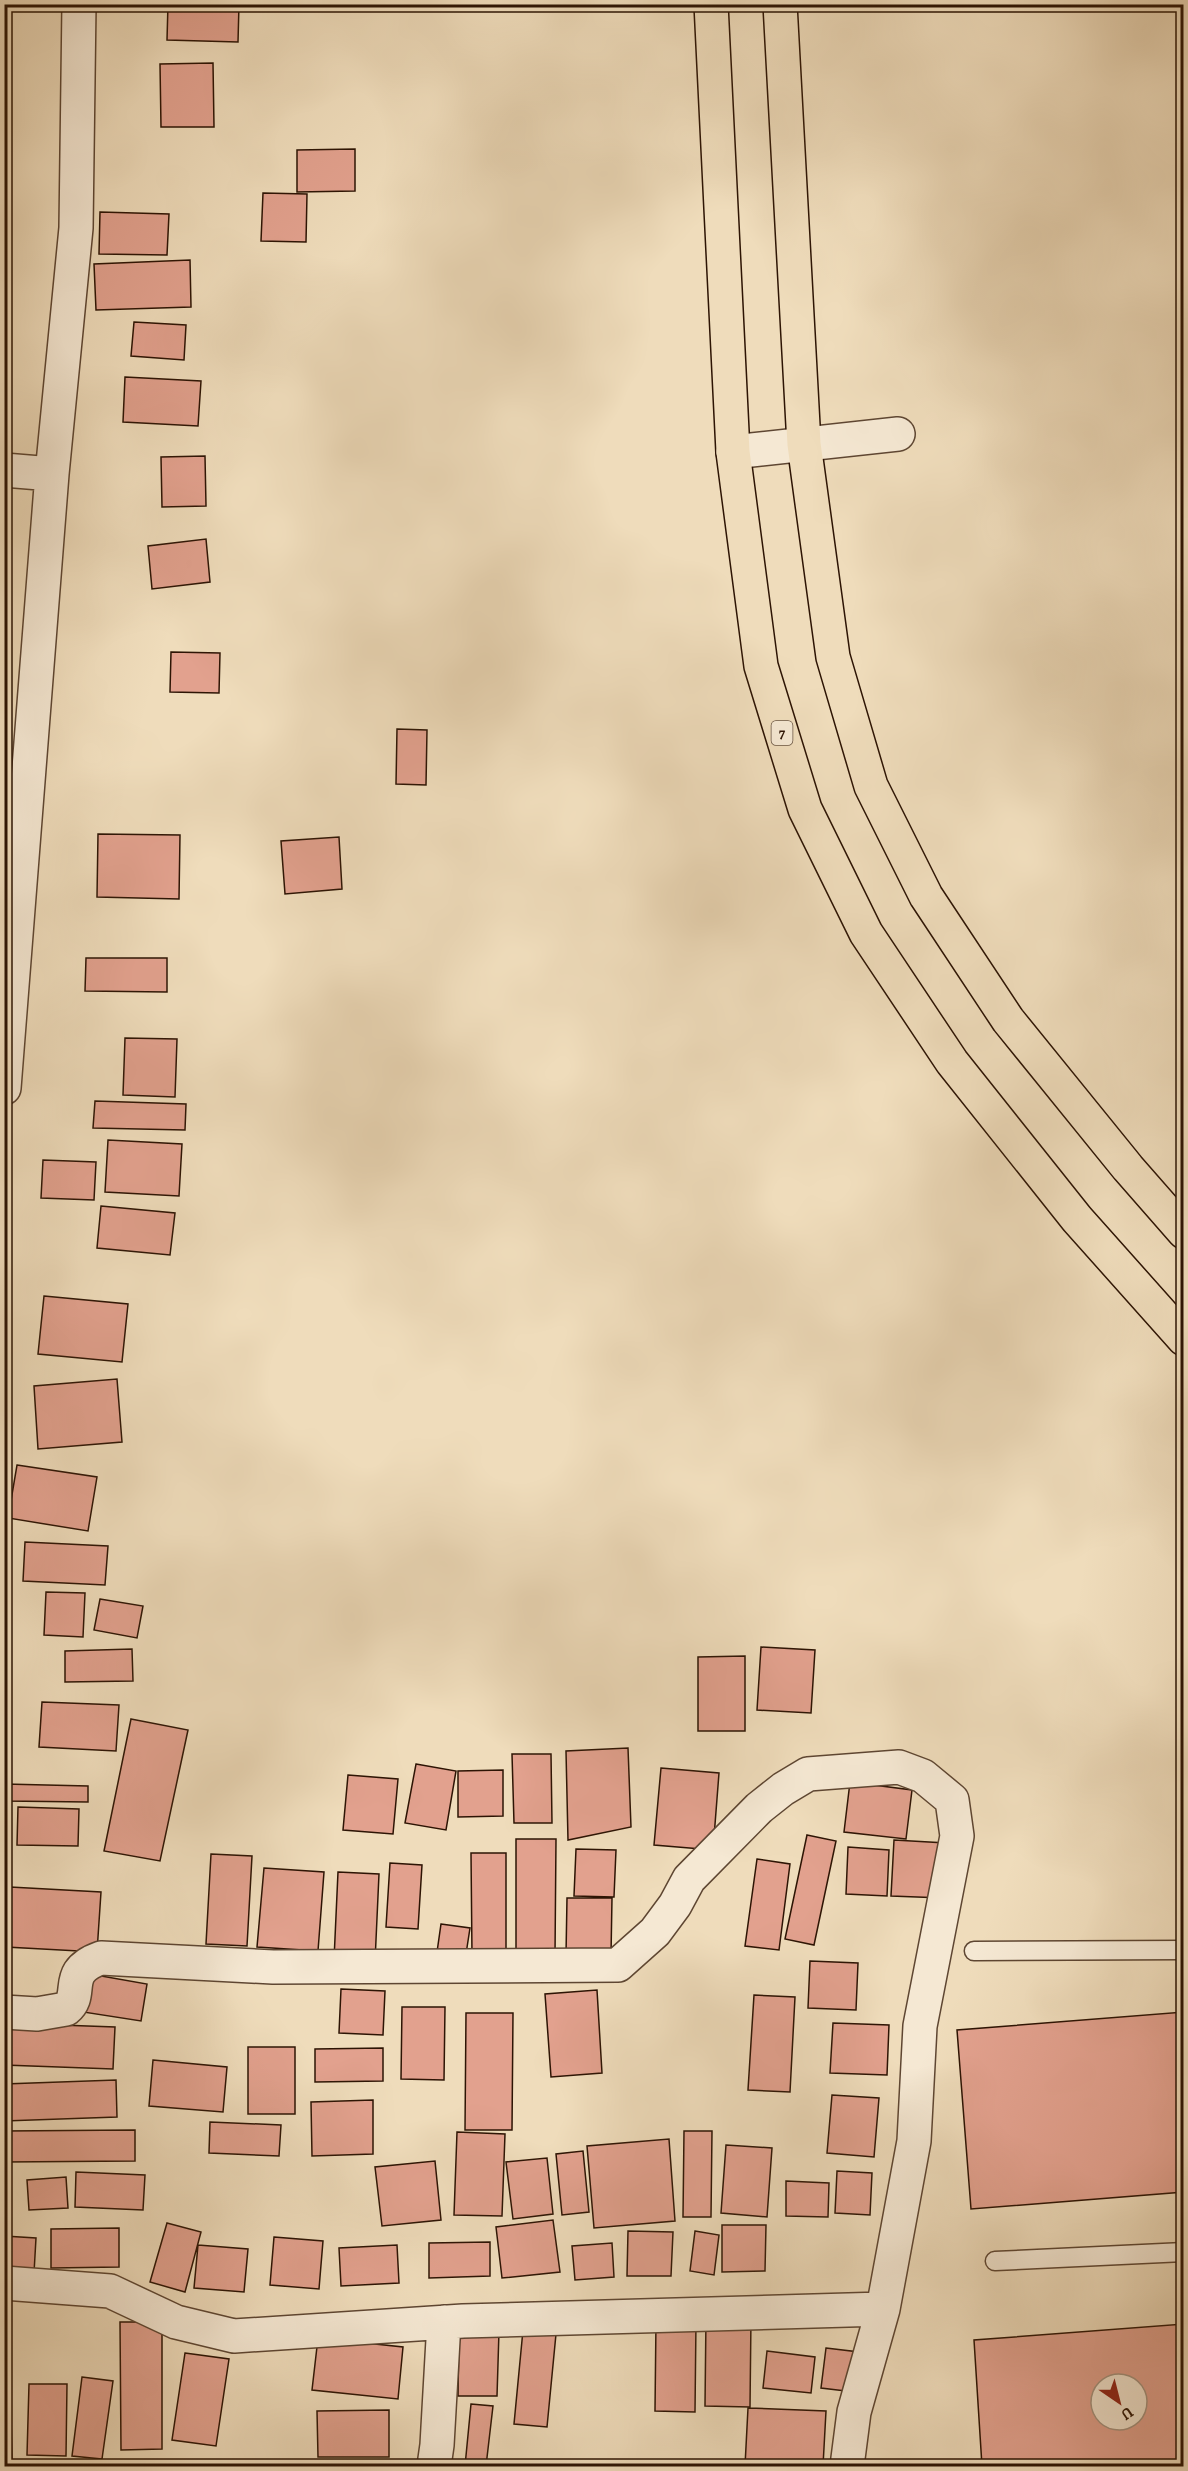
<svg xmlns="http://www.w3.org/2000/svg" width="1188" height="2471" viewBox="0 0 1188 2471" font-family="Alegreya,serif">
<style>
.building{fill:#e2a18e;stroke:#2d1404;stroke-width:1.5;fill-rule:evenodd}
.lines{fill:none;stroke-linecap:round;stroke-linejoin:round}
.service-casing{stroke:#5e4632;stroke-width:21}
.minor-casing{stroke:#5e4632;stroke-width:36}
.trunk-casing{stroke:#2d1404;stroke-width:36}
.service{stroke:#f5e8d3;stroke-width:18}
.minor{stroke:#f5e8d3;stroke-width:33}
.trunk{stroke:#efdcbb;stroke-width:33}
.labels{text-anchor:middle;stroke-width:6;stroke-linejoin:round;paint-order:stroke}
.shield{fill:#f5e8d3;stroke:#695442;stroke-width:1.5}
.shield-label{font-size:15px;font-weight:bold;fill:#2d1404}
</style>
<rect width="100%" height="100%" fill="#efdcbb"/>
<filter id="stains"><feTurbulence type="fractalNoise" baseFrequency=".00333" numOctaves="4"/><feColorMatrix values="0 0 0 0 .2 0 0 0 0 .09 0 0 0 0 .02 0 0 0 .5 -.17"/></filter>
<radialGradient id="worn" r=".72"><stop offset=".6" stop-color="#630" stop-opacity="0"/><stop offset="1" stop-color="#630" stop-opacity=".3"/></radialGradient>
<path class="building" d="M 168,4 L 239,4 L 238,42 L 167,40 Z
M 213,63 L 214,127 L 161,127 L 160,64 Z
M 355,149 L 355,191 L 297,192 L 297,150 Z
M 263,193 L 307,194 L 306,242 L 261,241 Z
M 100,212 L 169,214 L 167,255 L 99,254 Z
M 190,260 L 191,307 L 96,310 L 94,264 Z
M 134,322 L 186,325 L 184,360 L 131,356 Z
M 125,377 L 201,381 L 198,426 L 123,422 Z
M 205,456 L 206,506 L 162,507 L 161,457 Z
M 206,539 L 210,582 L 152,589 L 148,546 Z
M 171,652 L 220,653 L 219,693 L 170,692 Z
M 397,729 L 427,730 L 426,785 L 396,784 Z
M 98,834 L 180,835 L 179,899 L 97,897 Z
M 339,837 L 342,889 L 285,894 L 281,841 Z
M 86,958 L 167,958 L 167,992 L 85,991 Z
M 125,1038 L 177,1039 L 175,1097 L 123,1095 Z
M 95,1101 L 186,1104 L 185,1130 L 93,1128 Z
M 108,1140 L 182,1144 L 179,1196 L 105,1192 Z
M 43,1160 L 96,1162 L 94,1200 L 41,1198 Z
M 101,1206 L 175,1213 L 170,1255 L 97,1248 Z
M 44,1296 L 128,1304 L 122,1362 L 38,1354 Z
M 117,1379 L 122,1442 L 38,1449 L 34,1386 Z
M 17,1465 L 97,1477 L 88,1531 L 8,1518 Z
M 25,1542 L 108,1546 L 105,1585 L 23,1581 Z
M 46,1592 L 85,1593 L 83,1637 L 44,1635 Z
M 100,1599 L 143,1606 L 137,1638 L 94,1630 Z
M 761,1647 L 815,1650 L 811,1713 L 757,1710 Z
M 132,1649 L 133,1681 L 65,1682 L 65,1651 Z
M 745,1656 L 745,1731 L 698,1731 L 698,1657 Z
M 42,1702 L 119,1705 L 116,1751 L 39,1747 Z
M 131,1719 L 188,1730 L 160,1861 L 104,1851 Z
M 628,1748 L 631,1827 L 568,1840 L 566,1751 Z
M 512,1754 L 551,1754 L 552,1823 L 514,1823 Z
M 416,1764 L 456,1771 L 446,1830 L 405,1823 Z
M 661,1768 L 719,1773 L 713,1850 L 654,1845 Z
M 503,1770 L 503,1816 L 458,1817 L 458,1771 Z
M 348,1775 L 398,1779 L 393,1834 L 343,1830 Z
M 850,1782 L 912,1790 L 906,1839 L 844,1832 Z
M 4,1784 L 88,1786 L 88,1802 L 4,1801 Z
M 18,1807 L 79,1809 L 78,1846 L 17,1845 Z
M 807,1835 L 836,1841 L 814,1945 L 785,1939 Z
M 516,1839 L 556,1839 L 555,1955 L 516,1955 Z
M 894,1840 L 946,1843 L 943,1898 L 891,1896 Z
M 848,1847 L 889,1850 L 887,1896 L 846,1894 Z
M 576,1849 L 616,1850 L 614,1897 L 574,1896 Z
M 471,1853 L 506,1853 L 506,1954 L 472,1955 Z
M 211,1854 L 252,1856 L 247,1946 L 206,1944 Z
M 757,1859 L 790,1864 L 779,1950 L 745,1946 Z
M 390,1863 L 422,1865 L 418,1929 L 386,1927 Z
M 264,1868 L 324,1872 L 318,1951 L 257,1947 Z
M 338,1872 L 379,1874 L 375,1962 L 334,1960 Z
M 10,1887 L 101,1892 L 97,1952 L 6,1947 Z
M 567,1898 L 612,1898 L 611,1955 L 566,1955 Z
M 441,1924 L 470,1928 L 466,1954 L 437,1952 Z
M 810,1961 L 858,1963 L 856,2010 L 808,2008 Z
M 90,1974 L 147,1984 L 141,2021 L 83,2012 Z
M 341,1989 L 385,1991 L 383,2035 L 339,2033 Z
M 597,1990 L 602,2073 L 551,2077 L 545,1994 Z
M 754,1995 L 795,1997 L 790,2092 L 748,2090 Z
M 402,2007 L 445,2007 L 444,2080 L 401,2079 Z
M 1184,2012 L 1184,2192 L 971,2209 L 957,2030 Z
M 466,2013 L 513,2013 L 512,2130 L 465,2130 Z
M 4,2023 L 115,2027 L 113,2069 L 4,2065 Z
M 833,2023 L 889,2025 L 887,2075 L 830,2073 Z
M 248,2047 L 295,2047 L 295,2114 L 248,2114 Z
M 383,2048 L 383,2081 L 315,2082 L 315,2049 Z
M 153,2060 L 227,2067 L 223,2112 L 149,2106 Z
M 116,2080 L 117,2117 L 4,2121 L 4,2084 Z
M 832,2095 L 879,2098 L 874,2157 L 827,2153 Z
M 373,2100 L 373,2154 L 312,2156 L 311,2102 Z
M 210,2122 L 281,2125 L 279,2156 L 209,2153 Z
M 135,2130 L 135,2161 L 4,2162 L 4,2131 Z
M 684,2131 L 712,2131 L 711,2217 L 683,2217 Z
M 457,2132 L 505,2134 L 502,2216 L 454,2215 Z
M 669,2139 L 675,2221 L 594,2228 L 587,2146 Z
M 726,2145 L 772,2148 L 767,2217 L 721,2213 Z
M 583,2151 L 589,2212 L 562,2215 L 556,2154 Z
M 547,2158 L 553,2214 L 513,2219 L 506,2162 Z
M 435,2161 L 441,2220 L 382,2226 L 375,2167 Z
M 837,2171 L 872,2173 L 870,2215 L 835,2213 Z
M 76,2172 L 145,2175 L 143,2210 L 75,2207 Z
M 66,2177 L 68,2208 L 29,2210 L 27,2180 Z
M 786,2181 L 829,2183 L 828,2217 L 786,2216 Z
M 553,2220 L 560,2272 L 502,2278 L 496,2227 Z
M 167,2223 L 201,2232 L 185,2292 L 150,2282 Z
M 722,2225 L 766,2225 L 765,2271 L 722,2272 Z
M 119,2228 L 119,2267 L 51,2268 L 51,2229 Z
M 628,2231 L 673,2232 L 671,2276 L 627,2276 Z
M 695,2231 L 719,2235 L 714,2275 L 690,2271 Z
M 4,2236 L 36,2238 L 34,2273 L 4,2271 Z
M 274,2237 L 323,2241 L 319,2289 L 270,2285 Z
M 490,2242 L 490,2276 L 429,2278 L 429,2243 Z
M 612,2243 L 614,2277 L 575,2280 L 572,2246 Z
M 198,2245 L 248,2249 L 244,2292 L 194,2288 Z
M 397,2245 L 399,2283 L 341,2286 L 339,2248 Z
M 706,2317 L 751,2317 L 750,2407 L 705,2406 Z
M 656,2321 L 696,2321 L 695,2412 L 655,2411 Z
M 120,2322 L 162,2322 L 162,2449 L 121,2450 Z
M 1184,2324 L 1184,2466 L 982,2466 L 974,2340 ZM 1101,2384 L 1137,2384 L 1137,2420 L 1101,2420 Z
M 523,2330 L 556,2334 L 547,2427 L 514,2424 Z
M 459,2331 L 499,2331 L 497,2396 L 458,2396 Z
M 318,2338 L 403,2347 L 398,2399 L 312,2390 Z
M 826,2348 L 859,2352 L 854,2392 L 821,2388 Z
M 767,2351 L 815,2357 L 811,2393 L 763,2388 Z
M 185,2353 L 229,2359 L 216,2446 L 172,2440 Z
M 4,2373 L 10,2373 L 12,2459 L 4,2460 Z
M 82,2377 L 113,2381 L 102,2459 L 72,2456 Z
M 29,2384 L 67,2384 L 66,2456 L 27,2455 Z
M 471,2404 L 493,2406 L 486,2466 L 465,2466 Z
M 748,2408 L 826,2411 L 823,2466 L 745,2466 Z
M 389,2410 L 389,2457 L 318,2457 L 317,2411 Z"/>
<g class="lines">
<g class="service-casing">
<path id="service" d="M 974,1951 L 1184,1950
M 995,2261 L 1184,2252"/>
</g>
<g class="minor-casing">
<path id="minor" d="M 733,452 L 898,434
M 4,470 L 52,474
M 4,1088 L 52,474 L 76,228 L 79,4
M 4,2012 L 37,2014 L 66,2009 C 85,1994 61,1972 101,1958 L 273,1967 L 618,1965 L 655,1932 L 675,1905 L 689,1879 L 759,1808 L 783,1789 L 808,1774 L 899,1767 L 923,1776 L 952,1800 L 957,1836 L 920,2026 L 914,2141 L 883,2309 L 854,2412 L 847,2466
M 4,2283 L 110,2291 L 176,2322 L 234,2336 L 463,2321 L 883,2309
M 434,2466 L 437,2445 L 444,2322"/>
</g>
<g class="trunk-casing">
<path id="trunk" d="M 711,4 L 733,452 L 761,666 L 805,809 L 866,933 L 952,1062 L 1077,1219 L 1184,1339
M 780,4 L 804,444 L 833,657 L 871,786 L 926,896 L 1008,1020 L 1128,1168 L 1184,1232"/>
</g>
<use href="#service" class="service"/>
<use href="#minor" class="minor"/>
<use href="#trunk" class="trunk"/>
</g>
<g class="labels">
<rect class="shield" x="771.5" y="721" width="21" height="24" rx="4.5"/>
<g class="shield-label">
<text x="782" y="738">7</text>
</g>
</g>
<rect width="1188" height="2471" fill="none" stroke="#efdcbb" stroke-width="24"/>
<rect x="6" y="6" width="1176" height="2459" fill="none" stroke="#2d1404" stroke-width="3"/>
<rect x="12" y="12" width="1164" height="2447" fill="none" stroke="#2d1404" stroke-width="1.5"/>
<g transform="translate(1119 2402) rotate(145)"><circle r="28" fill="#f5e8d3" stroke="#a59380" stroke-width="1.5"/>
<path d="M0-4.5L10 22L0 15L-10 22Z" fill="#8f2418"/>
<text y="-9" font-size="16" font-weight="bold" text-anchor="middle" fill="#2d1404">U</text>
</g>
<rect width="100%" height="100%" filter="url(#stains)"/>
<rect width="100%" height="100%" fill="url(#worn)"/>
</svg>
